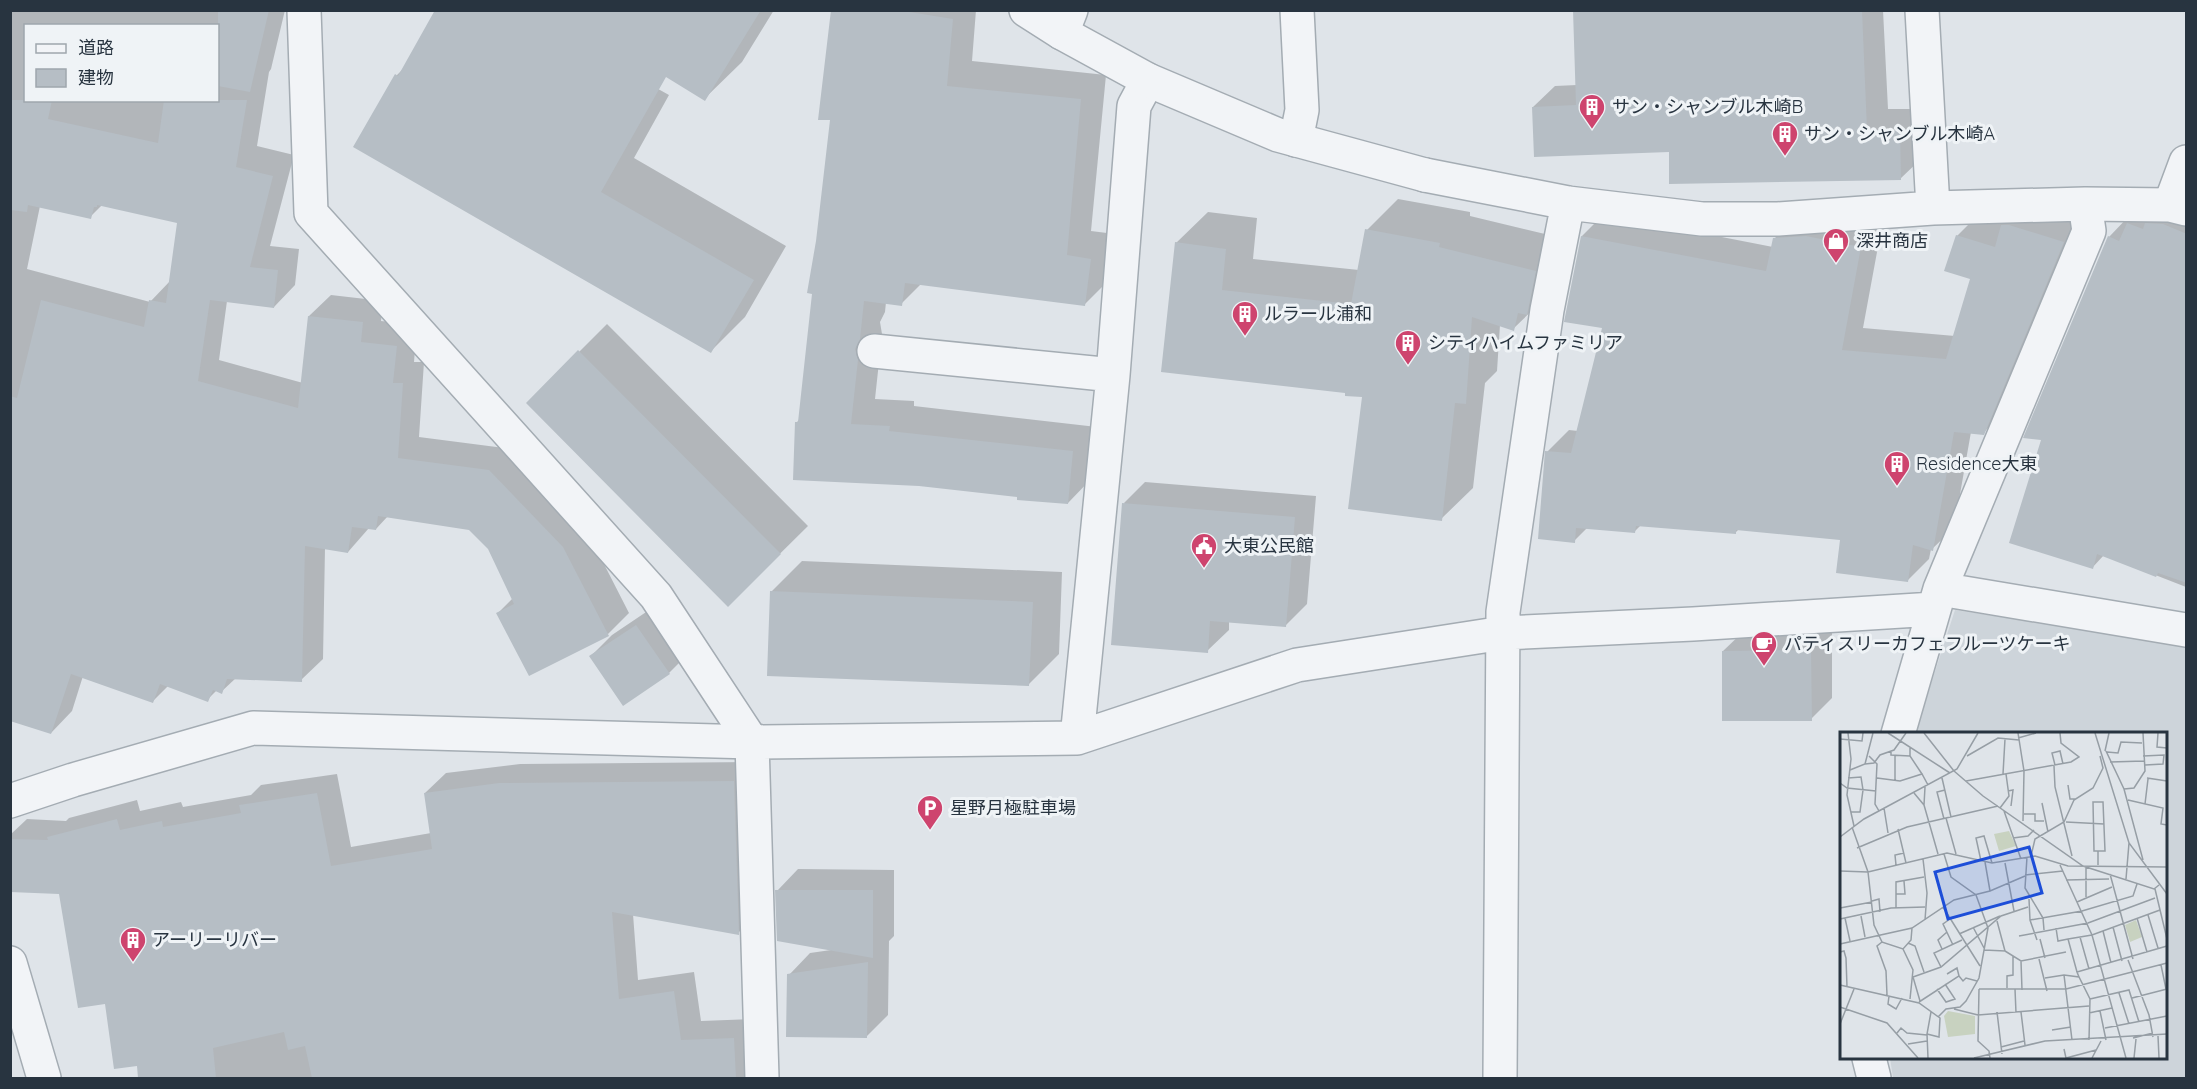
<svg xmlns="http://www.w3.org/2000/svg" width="2197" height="1089" viewBox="0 0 2197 1089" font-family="Quicksand,'Noto Sans JP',sans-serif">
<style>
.built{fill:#cdd4da}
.shadow{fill:#0003;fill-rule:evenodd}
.building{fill:#b6bec5}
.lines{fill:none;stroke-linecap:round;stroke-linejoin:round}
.minor-casing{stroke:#a4acb3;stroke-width:36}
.tertiary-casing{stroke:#a4acb3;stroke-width:36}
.minor{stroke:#f2f4f7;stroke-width:33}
.tertiary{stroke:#f2f4f7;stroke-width:33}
.labels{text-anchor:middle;stroke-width:6;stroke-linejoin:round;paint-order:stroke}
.poi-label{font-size:18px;fill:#283440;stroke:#eff3f6;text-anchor:start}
.inset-road{fill:none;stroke:#969ea5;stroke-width:1.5}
.view{fill:#1d4ed8;fill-opacity:0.15;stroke:#1d4ed8;stroke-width:3}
.inset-edge{fill:none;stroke:#283440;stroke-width:3}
</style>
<rect width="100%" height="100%" fill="#dfe4e9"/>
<path class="built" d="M 1955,610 L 2186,645 L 2186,1078 L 1893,1078 L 1890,1058 L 2166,1058 L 2166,734 L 1915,733 Z"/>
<path class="shadow" d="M 10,10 L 285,10 L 271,69 L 269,72 L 257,146 L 294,155 L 270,246 L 299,249 L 295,285 L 274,307 L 227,301 L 219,360 L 303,383 L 309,316 L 331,295 L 383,301 L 381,321 L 417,325 L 414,362 L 424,362 L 419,437 L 511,449 L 584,525 L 629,613 L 608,634 L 498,613 L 513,598 L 489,548 L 470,528 L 388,516 L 376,529 L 369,528 L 348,552 L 325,548 L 323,659 L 301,680 L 236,678 L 221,692 L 217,690 L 207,700 L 168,686 L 153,701 L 83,676 L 72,711 L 51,733 L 10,624 ZM 26,26 L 218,26 L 218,100 L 26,100 ZM 102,205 L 179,222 L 171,280 L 150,302 L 27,269 L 40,206 L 90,217 Z
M 516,10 L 669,95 L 634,158 L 786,246 L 745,317 L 711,351 L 355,147 L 397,75 L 406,66 Z
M 562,10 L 774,10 L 742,62 L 704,99 Z
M 832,10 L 976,10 L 972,61 L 1106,75 L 1091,231 L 1115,234 L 1110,279 L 1085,304 L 921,284 L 901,304 L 886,302 L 885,312 L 880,322 L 882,334 L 875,399 L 914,401 L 914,406 L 1097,427 L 1093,477 L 1068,503 L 1019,496 L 797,422 L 800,419 L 831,119 Z
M 1575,10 L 1883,10 L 1888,109 L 1921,109 L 1922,158 L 1900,179 L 1670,150 L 1533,107 L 1555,86 L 1577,85 Z
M 1398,199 L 1470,212 L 1470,216 L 1566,239 L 1545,298 L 1513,329 L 1500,325 L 1497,371 L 1485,383 L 1473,488 L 1441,519 L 1364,396 L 1347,392 L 1162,371 L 1176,243 L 1208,212 L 1257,218 L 1253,259 L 1359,270 L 1367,230 Z
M 2186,204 L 2186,587 L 2104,555 L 2092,568 L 2109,237 L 2130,215 Z
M 1604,214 L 1773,247 L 1775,238 L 1797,216 L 1882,225 L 1863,328 L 1955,336 L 1972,278 L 1957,236 L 1979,214 L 2085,220 L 2005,411 L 1983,433 L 1971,432 L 1954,528 L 1932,549 L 1931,549 L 1929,559 L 1907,581 L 1842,539 L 1739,529 L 1736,532 L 1641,525 L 1635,531 L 1588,527 L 1574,541 L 1547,452 L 1569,430 L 1578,431 L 1604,327 L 1582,236 Z
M 607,324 L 808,526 L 728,605 L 528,403 Z
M 1145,482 L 1316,496 L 1307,604 L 1285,626 L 1229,621 L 1229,630 L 1207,651 L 1124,503 Z
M 802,561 L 1062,572 L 1059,654 L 1029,684 L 771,592 Z
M 658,604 L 690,652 L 669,673 L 591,656 L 612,635 Z
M 1832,629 L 1832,698 L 1811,719 L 1723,651 L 1745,630 Z
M 754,762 L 758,913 L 738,933 L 633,914 L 638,980 L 694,972 L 701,1021 L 753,1019 L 756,1078 L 140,1078 L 138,1065 L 106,1002 L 60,893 L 10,891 L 10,835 L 27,819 L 66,821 L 69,818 L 137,800 L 140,811 L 181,802 L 183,807 L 251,795 L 261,785 L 337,774 L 351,847 L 431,833 L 425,793 L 446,773 L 520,764 Z
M 798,869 L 894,870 L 894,936 L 889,941 L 888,1015 L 866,1037 L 789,975 L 810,953 L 831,950 L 777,891 Z"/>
<path class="building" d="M 218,10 L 269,10 L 250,92 L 218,86 Z
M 435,10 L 761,10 L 705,101 L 666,77 L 601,192 L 754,280 L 711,353 L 353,147 L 395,74 L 398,76 Z
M 831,10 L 897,10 L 953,19 L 947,86 L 1081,99 L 1067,255 L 1091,259 L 1085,306 L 905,283 L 902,306 L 864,301 L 860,339 L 855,349 L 858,360 L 851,424 L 890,426 L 889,431 L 1073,451 L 1068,504 L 1017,500 L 1017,497 L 919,486 L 793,480 L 795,422 L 798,422 L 812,294 L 807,293 L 816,241 L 830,120 L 818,120 Z
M 1573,10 L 1862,10 L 1867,130 L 1900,130 L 1901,180 L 1669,184 L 1669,152 L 1534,157 L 1532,107 L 1576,105 Z
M 10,100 L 52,100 L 48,119 L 158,143 L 164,100 L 247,100 L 236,167 L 273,176 L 250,267 L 278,270 L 274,308 L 210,300 L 198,381 L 298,408 L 308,316 L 363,322 L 361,342 L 397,346 L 393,383 L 403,383 L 398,458 L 489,470 L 563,547 L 609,636 L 529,676 L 496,613 L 514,604 L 488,549 L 469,530 L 378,516 L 376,530 L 352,527 L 348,553 L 305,546 L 302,682 L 227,679 L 222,694 L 213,690 L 208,702 L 160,684 L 153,703 L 71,674 L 51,734 L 10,721 L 10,396 L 17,398 L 41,300 L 144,327 L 149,300 L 166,303 L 177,223 L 97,205 L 97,207 L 94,207 L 91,219 L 28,205 L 27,212 L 10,210 Z
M 2127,223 L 2143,229 L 2145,223 L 2163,224 L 2187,234 L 2187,583 L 2158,573 L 2156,577 L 2097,554 L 2093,569 L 2009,543 L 2041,440 L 2023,438 L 2108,236 L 2119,241 Z
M 2001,225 L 2009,225 L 2064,242 L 1984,435 L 1954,432 L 1933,551 L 1913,545 L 1908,582 L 1836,573 L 1840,540 L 1736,530 L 1736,534 L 1636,526 L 1635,533 L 1576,528 L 1575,543 L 1538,539 L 1545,451 L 1571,453 L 1602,328 L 1564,322 L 1581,236 L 1766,271 L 1773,238 L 1806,236 L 1861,247 L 1842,350 L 1946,359 L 1970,279 L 1944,271 L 1956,235 L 1995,247 Z
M 1365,229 L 1440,243 L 1439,247 L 1536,271 L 1527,315 L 1518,313 L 1514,331 L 1472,317 L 1466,404 L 1455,403 L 1442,521 L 1348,509 L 1362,397 L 1345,396 L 1345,393 L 1161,372 L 1175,242 L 1226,249 L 1222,290 L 1351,304 Z
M 578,350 L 781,554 L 728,607 L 526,403 Z
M 1122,503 L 1295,517 L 1286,627 L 1210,621 L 1208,653 L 1111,645 Z
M 770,591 L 1033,602 L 1029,686 L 767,676 Z
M 636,625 L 670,674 L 623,706 L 589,656 Z
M 1811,650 L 1812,721 L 1722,721 L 1722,651 Z
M 734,781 L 739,935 L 612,912 L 619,999 L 674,991 L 681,1040 L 734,1038 L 736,1078 L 312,1078 L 305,1046 L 288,1050 L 284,1032 L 213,1048 L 216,1078 L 138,1078 L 137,1066 L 114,1069 L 105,1004 L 78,1008 L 59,894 L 10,892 L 10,839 L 48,840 L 47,837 L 117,819 L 120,830 L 162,821 L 163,827 L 241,813 L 239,805 L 317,793 L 331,866 L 432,849 L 424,793 L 499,783 Z
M 775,890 L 873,890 L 873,958 L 777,941 Z
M 868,962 L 867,1038 L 786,1037 L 787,974 Z"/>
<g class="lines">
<g class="minor-casing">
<path id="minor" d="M 304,10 L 311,213 L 656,596 L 752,742 L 762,1078
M 1922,10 L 1933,208
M 1062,33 L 1071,10
M 1296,140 L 1302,110 L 1297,10
M 1425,175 L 1568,203 L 1702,219 L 1778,219 L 1933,208 L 2085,204 L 2170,205 L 2186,209
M 2170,205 L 2186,162
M 874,351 L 1113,375
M 1940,589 L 2186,630
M 1898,734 L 1940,589 L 2089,231 L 2085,204
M 1077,738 L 1113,375 L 1134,106 L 1148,80
M 752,742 L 1077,738 L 1297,665 L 1503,633 L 1693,624 L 1934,609
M 10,963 L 44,1078
M 1869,1058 L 1874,1078
M 1500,1078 L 1503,612 L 1547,310 L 1568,203"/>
</g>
<g class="tertiary-casing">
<path id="tertiary" d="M 1026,10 L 1062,33 L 1148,80 L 1278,135 L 1425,175
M 10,801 L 73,780 L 253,728 L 752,742"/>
</g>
<use href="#minor" class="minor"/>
<use href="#tertiary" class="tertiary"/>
</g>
<defs>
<g id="building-pin" transform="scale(1.35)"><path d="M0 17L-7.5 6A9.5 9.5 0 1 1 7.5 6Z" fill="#ce446e" stroke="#eff3f6"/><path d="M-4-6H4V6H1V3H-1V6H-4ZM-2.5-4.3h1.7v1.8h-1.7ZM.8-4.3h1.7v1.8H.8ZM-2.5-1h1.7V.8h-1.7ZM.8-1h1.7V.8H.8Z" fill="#fff"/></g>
<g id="shop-pin" transform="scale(1.35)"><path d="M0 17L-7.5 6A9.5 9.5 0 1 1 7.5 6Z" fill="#ce446e" stroke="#eff3f6"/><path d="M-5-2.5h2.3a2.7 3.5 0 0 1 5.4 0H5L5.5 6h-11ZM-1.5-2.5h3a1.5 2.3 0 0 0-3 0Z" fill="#fff"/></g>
<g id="civic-pin" transform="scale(1.35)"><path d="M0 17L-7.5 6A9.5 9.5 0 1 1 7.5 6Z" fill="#ce446e" stroke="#eff3f6"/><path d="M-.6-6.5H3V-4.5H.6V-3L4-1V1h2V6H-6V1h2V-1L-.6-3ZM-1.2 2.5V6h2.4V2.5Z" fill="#fff"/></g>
<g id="cafe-pin" transform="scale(1.35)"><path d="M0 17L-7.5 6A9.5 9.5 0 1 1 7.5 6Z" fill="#ce446e" stroke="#eff3f6"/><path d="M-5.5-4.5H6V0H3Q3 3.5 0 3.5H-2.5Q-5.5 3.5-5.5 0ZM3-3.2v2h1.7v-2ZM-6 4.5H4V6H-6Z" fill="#fff"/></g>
<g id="parking-pin" transform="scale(1.35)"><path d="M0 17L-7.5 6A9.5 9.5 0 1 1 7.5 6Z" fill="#ce446e" stroke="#eff3f6"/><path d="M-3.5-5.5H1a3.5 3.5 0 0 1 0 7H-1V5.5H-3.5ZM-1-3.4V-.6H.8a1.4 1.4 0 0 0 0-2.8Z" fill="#fff"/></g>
</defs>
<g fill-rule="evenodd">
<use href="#building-pin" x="1592" y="107"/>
<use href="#building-pin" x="1785" y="134"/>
<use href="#shop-pin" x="1836" y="241"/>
<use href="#building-pin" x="1245" y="314"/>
<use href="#building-pin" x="1408" y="343"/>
<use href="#building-pin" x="1897" y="464"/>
<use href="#civic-pin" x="1204" y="546"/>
<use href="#cafe-pin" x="1764" y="644"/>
<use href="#parking-pin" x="930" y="808"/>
<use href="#building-pin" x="133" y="940"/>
</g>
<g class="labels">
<g class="poi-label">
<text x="1612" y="113">サン・シャンブル木崎B</text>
<text x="1804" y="140">サン・シャンブル木崎A</text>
<text x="1856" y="247">深井商店</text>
<text x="1264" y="320">ルラール浦和</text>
<text x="1428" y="349">シティハイムファミリア</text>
<text x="1916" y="470">Residence大東</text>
<text x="1224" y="552">大東公民館</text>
<text x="1784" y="650">パティスリーカフェフルーツケーキ</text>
<text x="950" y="814">星野月極駐車場</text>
<text x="152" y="946">アーリーリバー</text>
</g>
</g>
<g transform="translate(1840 732)">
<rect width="327" height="327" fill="#dfe4e9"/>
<path d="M 169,99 L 176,114 L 159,119 L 154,102 ZM 296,188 L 302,205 L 290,210 L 285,193 ZM 108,279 L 135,284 L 135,302 L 108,305 L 104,284 Z" fill="#c8d2c0"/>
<path class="inset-road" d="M 8,1 L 11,27 L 7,63 L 14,94M 48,1 L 110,41M 84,1 L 114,39M 178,1 L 184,39 L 183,89M 255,1 L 289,111 L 327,162M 318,1 L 317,15 L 327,16M 178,6 L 196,1M 0,7 L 22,9 L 23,1M 70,15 L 70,24 L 82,42M 51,19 L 51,23 L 70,24M 265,19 L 269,1M 266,19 L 284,57 L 303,128M 267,20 L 278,21 L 281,10 L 302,11M 55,23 L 55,49M 29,24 L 37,32 L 35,72 L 39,79M 127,24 L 158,6 L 179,8M 303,24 L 324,23 L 323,32 L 305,33M 270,30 L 304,29M 25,32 L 34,31 L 40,23 L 54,18 L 66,1M 215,33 L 212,21 L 220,19 L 223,32M 214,34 L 215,55 L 232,124M 10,38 L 25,32 L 33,1M 114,39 L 143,64 L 243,134 L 314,157 L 319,153M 163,42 L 165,7M 8,46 L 21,45 L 23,58 L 20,80 L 11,80M 37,46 L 60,49 L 82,42 L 88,53M 102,46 L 111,85M 307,46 L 327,49M 126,49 L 231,30 L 239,25 L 221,11 L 220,1M 0,51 L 7,56 L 36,59M 228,53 L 230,67 L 236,67M 284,57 L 294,56 L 305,39 L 303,1M 168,59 L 173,58 L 171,74M 74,61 L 84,73 L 85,55M 288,68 L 323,76 L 321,92 L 327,93M 202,71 L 208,100M 305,72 L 308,47M 84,73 L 98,122M 44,76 L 48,101M 160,76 L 169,64 L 166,42M 164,79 L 181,127M 184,82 L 195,82 L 195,89 L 204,89M 106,86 L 116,122M 104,87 L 97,60 L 105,58M 226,90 L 264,92M 12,95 L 28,140 L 34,193 L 42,210M 58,97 L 66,131M 0,105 L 24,87 L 117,37 L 138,1M 173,106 L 188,104 L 194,98M 17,116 L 67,95 L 158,74M 258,119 L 254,119 L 253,70 L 263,70 L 265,119 L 258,119 L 258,133M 191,124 L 195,107 L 224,90 L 234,68 L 253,56 L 263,36 L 260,24M 187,125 L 185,156 L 203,186 L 204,198M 83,127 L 87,161 L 85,188M 141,129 L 136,106 L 144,104 L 152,131M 145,130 L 150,159M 165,131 L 174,179M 56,133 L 55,123 L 64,121M 220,133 L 252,203 L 286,326M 246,134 L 246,165M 0,139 L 28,140 L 107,121 L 152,131 L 195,124 L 228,134 L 327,135M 270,142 L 293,227M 185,143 L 223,139M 286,147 L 289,111M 226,148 L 269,147M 315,157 L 327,207M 56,162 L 65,162 L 64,149M 189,167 L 190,188 L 197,208M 32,169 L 39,167 L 40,180M 237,170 L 272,155M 103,175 L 140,234M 0,176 L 32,170M 56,176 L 56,150 L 84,145M 308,183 L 318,216M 21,184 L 25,205M 5,186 L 10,209M 297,186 L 307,220M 0,187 L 51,176 L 85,175M 110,187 L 103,192 L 113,213M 190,188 L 242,179 L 293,164 L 297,152M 133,195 L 144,216M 273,195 L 282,229M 216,196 L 218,209 L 228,207 L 252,203 L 320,178M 263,199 L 271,231M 119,202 L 160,184M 179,204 L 248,191 L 315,166M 240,205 L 249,237M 200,207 L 205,226M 228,207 L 237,240M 68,211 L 75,214 L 84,240M 0,212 L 72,196 L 114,168 L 150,159 L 185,144M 63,217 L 73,238 L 70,267M 102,217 L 98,208 L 107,200M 144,218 L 165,219 L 157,189M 165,219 L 181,229 L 226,220M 0,220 L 4,219 L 6,226 L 7,255M 199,227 L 207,259M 288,228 L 309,283 L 313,305M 181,229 L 182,258M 321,233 L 326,257M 101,235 L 94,221 L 122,208M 224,243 L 232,308M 119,244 L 123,249 L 126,246 L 137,249M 239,245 L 237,240 L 327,214M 205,246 L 224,243 L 239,245 L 250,267 L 249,308M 0,253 L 79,271 L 100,286 L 99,305 L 87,302M 167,256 L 167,244 L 173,243 L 173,224M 97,257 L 106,270 L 115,267 L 105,252M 139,257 L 226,257 L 327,231M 139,257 L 138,309 L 149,319 L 150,326M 175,257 L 176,281M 279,261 L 289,292M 47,263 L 46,239 L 37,214 L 42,210 L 63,217 L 71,208 L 72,196M 49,264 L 48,272 L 56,277 L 62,266M 292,266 L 327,257M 250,267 L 289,258 L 299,290M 80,269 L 73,245 L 101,235 L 161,184 L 188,175M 79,270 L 119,244 L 117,236 L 107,242M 0,275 L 47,291 L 78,326M 114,277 L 138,283 L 249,274M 260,279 L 266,308M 157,280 L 162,322M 181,280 L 185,313M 249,281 L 272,276M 98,285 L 106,277 L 120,275 L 126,269 L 139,246 L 148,196 L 136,163 L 111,145 L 104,122M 0,292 L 14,257M 265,296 L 327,284M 212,298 L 231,295M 57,301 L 61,296 L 67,301 L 87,303M 318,304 L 319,326M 293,306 L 313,301M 68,312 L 87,309M 161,315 L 184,309M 224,317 L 226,326 L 256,318M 88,326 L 87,302 L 91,280M 134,326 L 205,309 L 327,302M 252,326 L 261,309M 294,326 L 296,307"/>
<path class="view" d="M 189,115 L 202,161 L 108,187 L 95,140 Z"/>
<rect width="327" height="327" class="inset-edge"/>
</g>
<rect width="2197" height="1089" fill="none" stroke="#283440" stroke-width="24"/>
<rect x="24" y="24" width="195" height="78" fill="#eff3f6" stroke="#9fa7ad" stroke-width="1.5"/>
<rect x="36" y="44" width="30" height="9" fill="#f2f4f7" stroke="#9fa7ad" stroke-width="1.5"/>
<text x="78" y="54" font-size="18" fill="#283440">道路</text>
<rect x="36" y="69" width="30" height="18" fill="#b6bec5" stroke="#9fa7ad" stroke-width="1.5"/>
<text x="78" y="84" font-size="18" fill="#283440">建物</text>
</svg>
